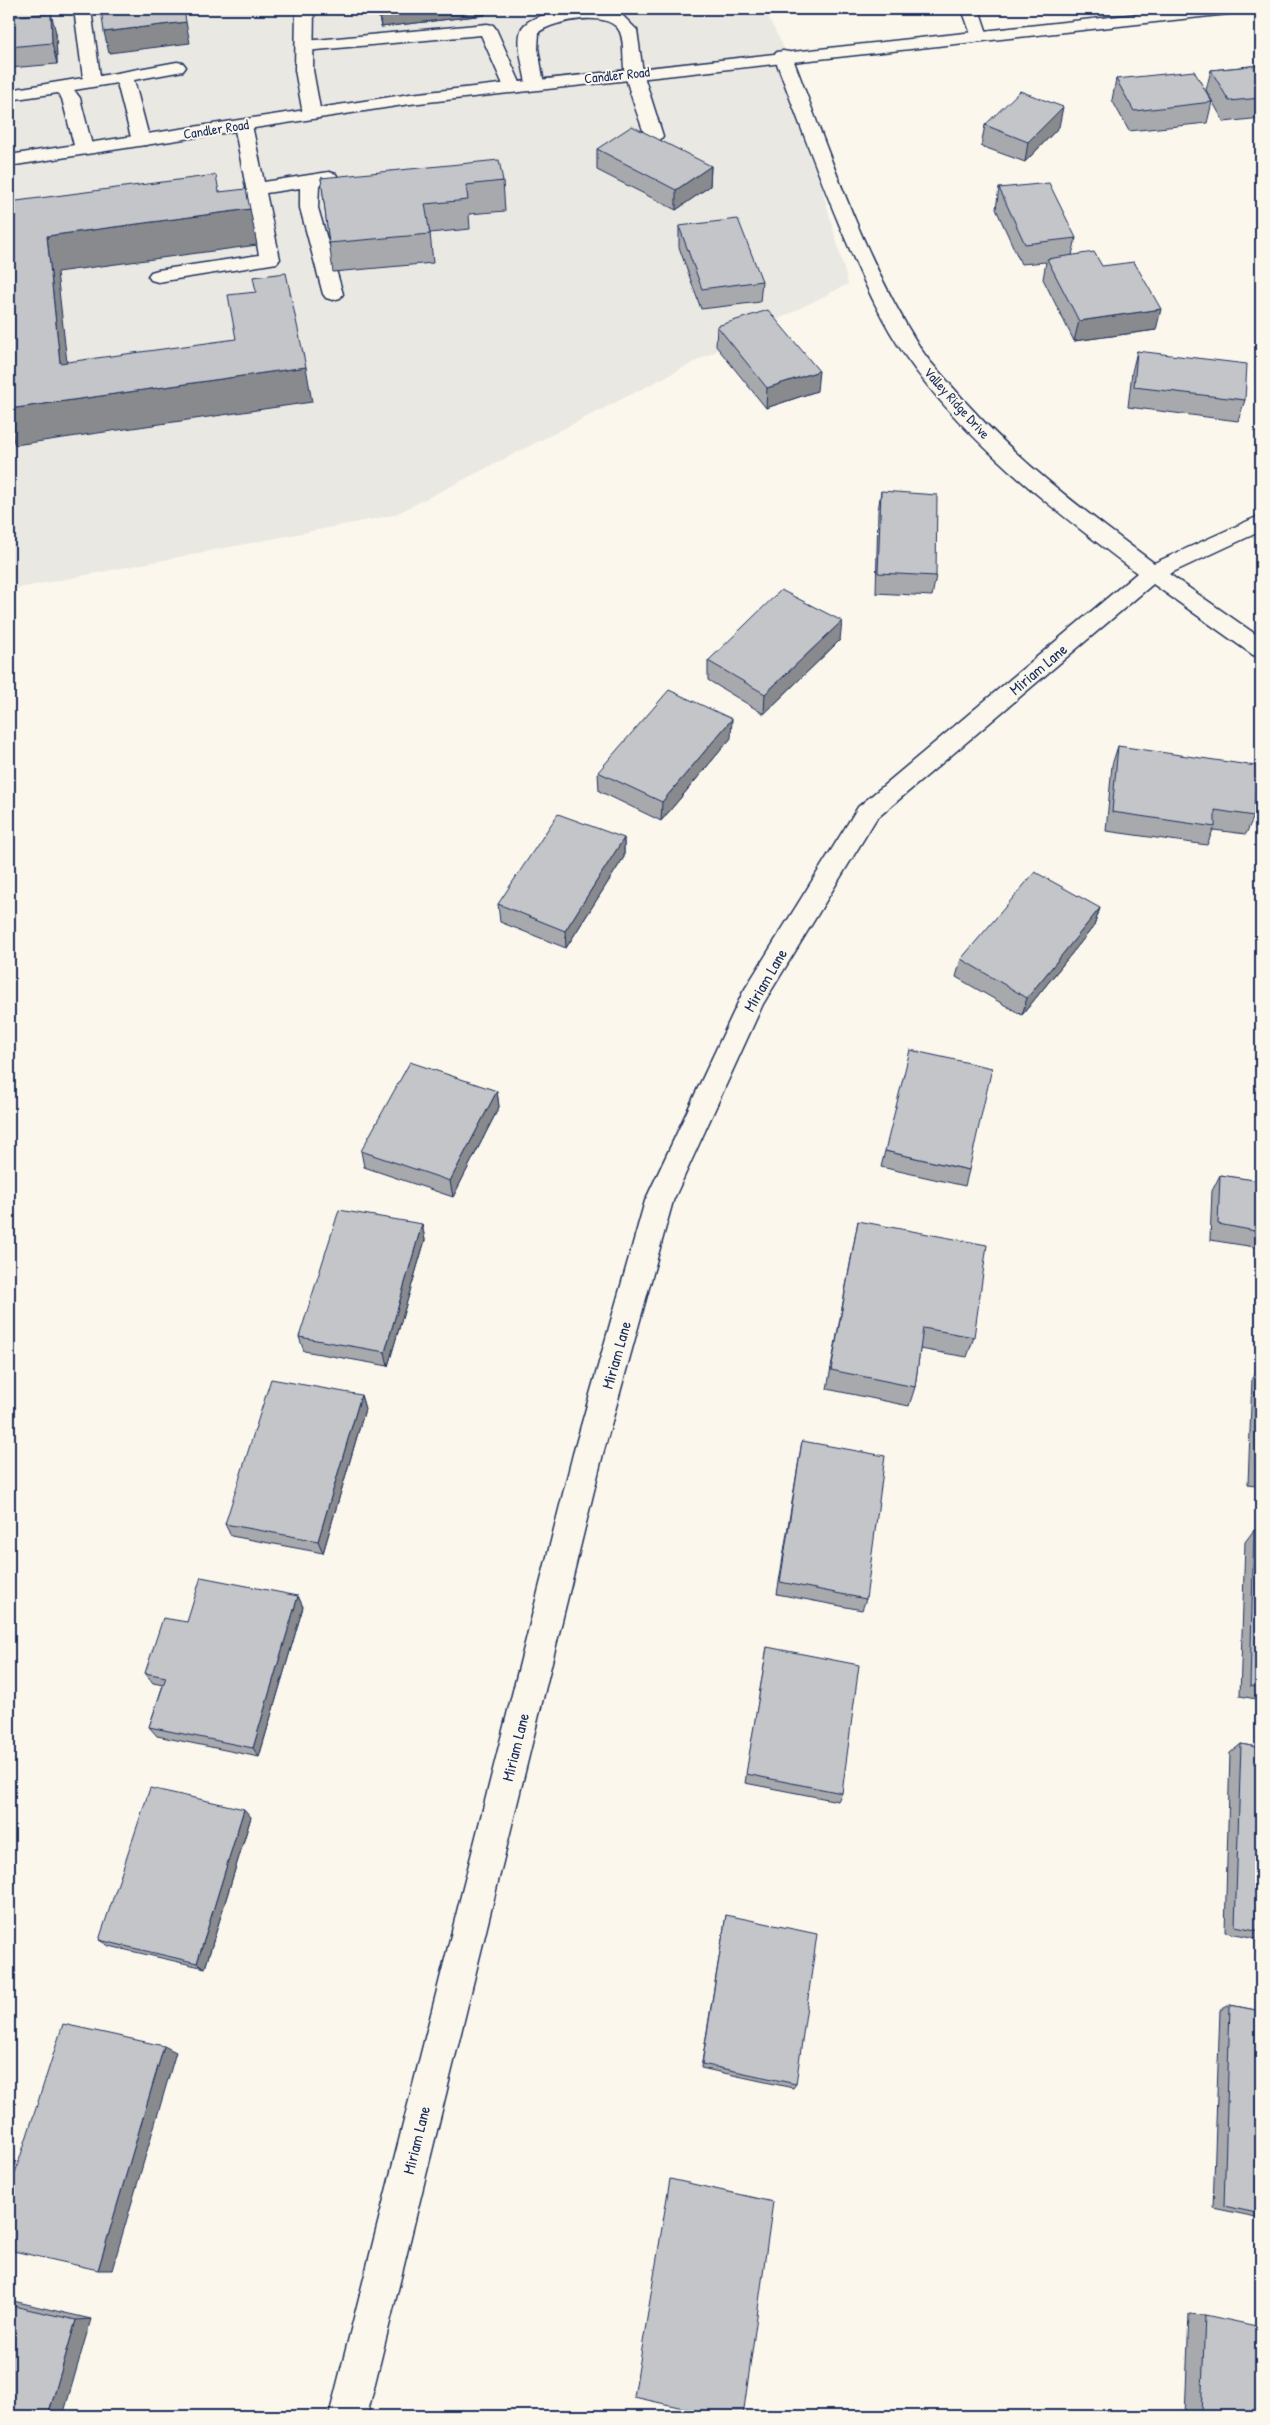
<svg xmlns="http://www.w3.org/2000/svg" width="1270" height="2425" viewBox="0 0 1270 2425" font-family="'Patrick Hand',sans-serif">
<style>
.built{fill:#eae8e2}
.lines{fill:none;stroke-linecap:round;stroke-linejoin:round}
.lane-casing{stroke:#1b2f5e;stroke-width:3}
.street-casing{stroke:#1b2f5e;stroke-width:3}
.secondary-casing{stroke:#1b2f5e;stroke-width:3}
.lane{fill:#fbf7ec;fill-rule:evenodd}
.street{fill:#fbf7ec;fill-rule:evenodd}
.secondary{fill:#fbf7ec;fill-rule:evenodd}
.wall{fill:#a8a9ad;stroke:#1b2f5e}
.shaded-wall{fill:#888a8d;stroke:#1b2f5e}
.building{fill:#c3c5c9;stroke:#1b2f5e}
.labels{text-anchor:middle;stroke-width:4;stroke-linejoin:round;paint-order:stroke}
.far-street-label{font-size:14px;fill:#1b2f5e;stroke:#fbf7ec}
.street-label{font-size:16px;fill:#1b2f5e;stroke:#fbf7ec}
</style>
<rect width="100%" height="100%" fill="#fbf7ec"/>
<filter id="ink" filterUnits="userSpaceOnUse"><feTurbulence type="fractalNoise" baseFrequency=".02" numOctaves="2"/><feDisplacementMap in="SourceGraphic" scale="10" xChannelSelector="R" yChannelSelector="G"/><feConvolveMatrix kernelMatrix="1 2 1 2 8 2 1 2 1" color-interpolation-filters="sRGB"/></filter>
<g filter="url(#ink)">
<path class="built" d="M 9,9 L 764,9 L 784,48 L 848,284 L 394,515 L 9,590 Z"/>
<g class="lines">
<g class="lane-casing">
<path id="lane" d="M 74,9 L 91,9 L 100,76 L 177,62 L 183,63 L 186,67 L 183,71 L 134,80 L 150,141 L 147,145 L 135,145 L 132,141 L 117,83 L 74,90 L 80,98 L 93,149 L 90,153 L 78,153 L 75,149 L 62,99 L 58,93 L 9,100 L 9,90 L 83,78 Z
M 597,9 L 622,15 L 637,30 L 643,73 L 663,136 L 660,140 L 648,140 L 645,136 C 638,115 630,95 625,74 C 622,61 625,44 620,32 C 609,9 554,21 539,32 L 538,48 L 544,84 L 541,88 L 529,88 L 526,84 C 524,68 516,46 521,30 C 528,11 580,10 597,9 Z
M 487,24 L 493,25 L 496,29 L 522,87 L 519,91 L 507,91 L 504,87 L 481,35 L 305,51 L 299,50 L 296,46 L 299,42 L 305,41 Z
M 243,120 L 249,121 L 252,125 L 264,182 L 329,172 L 336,174 L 338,178 L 336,182 L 319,185 L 318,208 L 343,294 L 340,298 L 333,300 L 326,298 L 323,294 L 300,208 L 300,188 L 266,193 L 280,259 L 277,263 L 158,282 L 151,280 L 148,276 L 151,272 L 158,270 L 259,255 L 234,125 L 237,121 Z"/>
</g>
<g class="street-casing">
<path id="street" d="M 296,9 L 314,9 L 313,70 L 321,114 L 318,118 L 306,118 L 303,114 L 295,70 Z
M 962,9 L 979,9 L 988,36 L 985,40 L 973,40 Z
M 783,51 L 789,52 L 792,56 C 830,155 864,259 921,349 C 929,362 941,373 950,384 C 1008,454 1081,509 1154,563 L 1261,515 L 1261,531 L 1169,574 L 1261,638 L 1261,657 L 1253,655 L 1153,584 L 876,819 L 763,1004 L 673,1201 L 603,1454 L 367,2416 L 329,2416 L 573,1454 L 645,1201 L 743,992 L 858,807 L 1137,573 C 1054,510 967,444 906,357 C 880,320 862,277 844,236 C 819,177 797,116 774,56 L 777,52 Z"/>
</g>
<g class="secondary-casing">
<path id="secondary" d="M 1183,9 L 1237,9 L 1234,13 L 1228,14 L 410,104 L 9,166 L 9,155 L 410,94 Z"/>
</g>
<use href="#lane" class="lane"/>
<use href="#street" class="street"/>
<use href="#secondary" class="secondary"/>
</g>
<path class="wall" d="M 377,9 L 484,9 L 485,15 L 381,27 Z
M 9,17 L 56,33 L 57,64 L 9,68 Z
M 1261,65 L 1261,118 L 1224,122 L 1206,90 L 1211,70 Z
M 1116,79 L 1212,102 L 1207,123 L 1129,131 L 1112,100 Z
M 985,125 L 1059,127 L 1025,162 L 981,146 Z
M 597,149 L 711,166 L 710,186 L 676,210 L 597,170 Z
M 321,178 L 503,181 L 505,211 L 469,214 L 470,229 L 430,233 L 433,263 L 333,272 Z
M 999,188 L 1076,238 L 1072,255 L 1102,266 L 1156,330 L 1074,341 L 1043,279 L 1046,262 L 1021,264 L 996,209 Z
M 679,226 L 762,281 L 760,302 L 701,309 L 679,247 Z
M 717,326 L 817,391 L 766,408 L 716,346 Z
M 1137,351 L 1245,400 L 1238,421 L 1128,407 L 1132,372 Z
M 881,491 L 936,576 L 932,596 L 876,593 L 878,511 Z
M 840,640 L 764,714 L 708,680 L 708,661 Z
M 731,738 L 661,821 L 599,791 L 598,772 Z
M 1118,746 L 1254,816 L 1246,834 L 1213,830 L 1207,845 L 1106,831 L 1112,765 Z
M 624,838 L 624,857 L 566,948 L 500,922 L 498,904 Z
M 1100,908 L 1094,926 L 1022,1015 L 956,977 L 961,959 Z
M 497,1091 L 499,1107 L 453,1197 L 364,1167 L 361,1151 Z
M 885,1151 L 969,1170 L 965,1186 L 881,1167 Z
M 1261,1159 L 1261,1248 L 1210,1240 L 1212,1191 L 1220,1175 L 1258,1181 L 1258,1164 Z
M 858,1221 L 974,1337 L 967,1357 L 920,1349 L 915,1387 L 909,1406 L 827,1389 Z
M 422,1224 L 425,1240 L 388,1366 L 304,1351 L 299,1337 Z
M 1261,1364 L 1261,1486 L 1248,1484 L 1252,1378 Z
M 361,1395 L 365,1409 L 323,1553 L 231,1536 L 225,1524 Z
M 802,1441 L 866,1599 L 862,1610 L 777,1594 Z
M 1254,1530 L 1261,1532 L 1261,1700 L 1240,1696 L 1245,1542 Z
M 298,1596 L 303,1607 L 259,1757 L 157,1736 L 149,1727 L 163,1685 L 153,1683 L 145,1673 L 187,1622 Z
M 767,1647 L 842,1793 L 838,1801 L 745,1783 Z
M 1241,1744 L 1261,1748 L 1261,1939 L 1225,1932 L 1230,1753 Z
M 251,1817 L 205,1968 L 109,1946 L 99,1940 Z
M 726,1915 L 796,2084 L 793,2088 L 701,2068 Z
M 1230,2005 L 1261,2011 L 1261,2218 L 1213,2208 L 1220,2010 Z
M 9,2300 L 91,2319 L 9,2416 Z
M 1189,2314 L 1205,2315 L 1261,2416 L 1185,2416 Z"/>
<path class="shaded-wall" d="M 379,9 L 484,9 L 485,15 L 381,27 Z
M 51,13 L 56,33 L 57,64 L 52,43 Z
M 186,22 L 190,43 L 109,53 L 104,32 Z
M 1063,107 L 1059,127 L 1025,162 L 1028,142 Z
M 711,166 L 710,186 L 676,210 L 676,190 Z
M 250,209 L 257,245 L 57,272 L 71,399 L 60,363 L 47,236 Z
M 1161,309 L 1156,330 L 1074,341 L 1079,321 Z
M 306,367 L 312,402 L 15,445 L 9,426 L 9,409 Z
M 819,371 L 817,391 L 766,408 L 767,388 Z
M 842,621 L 840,640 L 764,714 L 765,694 Z
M 732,719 L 731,738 L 661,821 L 662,802 Z
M 624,838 L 624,857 L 566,948 L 565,931 Z
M 1100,908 L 1094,926 L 1022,1015 L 1027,998 Z
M 497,1091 L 499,1107 L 453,1197 L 450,1181 Z
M 422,1224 L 425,1240 L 388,1366 L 385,1352 Z
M 361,1395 L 365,1409 L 323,1553 L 318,1541 Z
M 298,1596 L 303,1607 L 259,1757 L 253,1748 Z
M 244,1809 L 251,1817 L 205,1968 L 197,1963 Z
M 164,2046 L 176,2052 L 112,2270 L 98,2270 Z
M 91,2319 L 63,2416 L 48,2416 L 76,2320 Z"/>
<path class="building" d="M 101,9 L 184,9 L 186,22 L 104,32 Z
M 51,13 L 52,43 L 9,47 L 9,17 Z
M 1261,65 L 1261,98 L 1229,101 L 1211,70 Z
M 1194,71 L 1212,102 L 1134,111 L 1116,79 Z
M 1020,91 L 1063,107 L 1028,142 L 985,125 Z
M 632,126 L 711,166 L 676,190 L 597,149 Z
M 499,160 L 503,181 L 466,185 L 468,200 L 425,204 L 430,234 L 329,243 L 321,178 Z
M 216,175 L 219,192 L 246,189 L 250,209 L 47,236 L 60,363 L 236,339 L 228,295 L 256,292 L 253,277 L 286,273 L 306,367 L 9,409 L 9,202 Z
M 1049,183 L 1076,238 L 1025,244 L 999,188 Z
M 738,219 L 762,281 L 702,289 L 679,226 Z
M 1094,252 L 1102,266 L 1134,262 L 1161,309 L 1079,321 L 1047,259 Z
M 768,310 L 819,371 L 767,388 L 717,326 Z
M 1137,351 L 1247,364 L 1245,400 L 1134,387 Z
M 881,491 L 937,495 L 936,576 L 878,573 Z
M 781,590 L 842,621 L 765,694 L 708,661 Z
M 669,690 L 732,719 L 662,802 L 598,772 Z
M 1118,746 L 1256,766 L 1254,816 L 1215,810 L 1215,827 L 1112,812 Z
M 558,814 L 624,838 L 565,931 L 498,904 Z
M 1035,872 L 1100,908 L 1027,998 L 961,959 Z
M 910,1050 L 992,1068 L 969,1170 L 885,1151 Z
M 410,1062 L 497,1091 L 450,1181 L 361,1151 Z
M 1220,1175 L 1261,1181 L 1261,1232 L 1218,1224 Z
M 339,1210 L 422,1224 L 385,1352 L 299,1337 Z
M 858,1221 L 987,1245 L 974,1337 L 923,1328 L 915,1387 L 831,1370 Z
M 1261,1364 L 1261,1472 L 1258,1471 Z
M 271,1379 L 361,1395 L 318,1541 L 225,1524 Z
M 802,1441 L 885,1456 L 866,1599 L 780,1582 Z
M 1254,1530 L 1261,1532 L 1261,1688 L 1250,1686 Z
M 201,1577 L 298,1596 L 253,1748 L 149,1727 L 166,1677 L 145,1673 L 163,1618 L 187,1622 Z
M 767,1647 L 859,1665 L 842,1793 L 746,1774 Z
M 1241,1744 L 1261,1748 L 1261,1931 L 1235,1926 Z
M 150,1788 L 244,1809 L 197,1963 L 99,1940 Z
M 726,1915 L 817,1934 L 796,2084 L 702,2064 Z
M 1230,2005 L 1261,2011 L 1261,2214 L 1224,2206 Z
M 63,2024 L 164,2046 L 98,2270 L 9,2250 L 9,2192 Z
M 670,2179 L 773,2202 L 743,2416 L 719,2416 L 634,2397 Z
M 9,2305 L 76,2320 L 48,2416 L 9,2416 Z
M 1205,2315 L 1261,2327 L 1261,2416 L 1201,2416 Z"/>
</g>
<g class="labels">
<g class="far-street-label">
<text transform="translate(617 75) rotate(-6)" y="5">Candler Road</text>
<text transform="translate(216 129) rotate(-9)" y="5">Candler Road</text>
<text transform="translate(957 403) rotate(48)" y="5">Valley Ridge Drive</text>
</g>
<g class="street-label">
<text transform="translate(1038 669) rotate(-40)" y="6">Miriam Lane</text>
<text transform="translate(765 980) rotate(-60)" y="6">Miriam Lane</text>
<text transform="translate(616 1355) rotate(-74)" y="6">Miriam Lane</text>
<text transform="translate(515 1747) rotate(-76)" y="6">Miriam Lane</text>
<text transform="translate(416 2140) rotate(-76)" y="6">Miriam Lane</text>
</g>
</g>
<rect width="1270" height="2425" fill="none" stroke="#fbf7ec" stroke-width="30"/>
<rect x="15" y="15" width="1240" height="2395" fill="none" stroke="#1b2f5e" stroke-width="2" filter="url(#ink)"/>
</svg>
